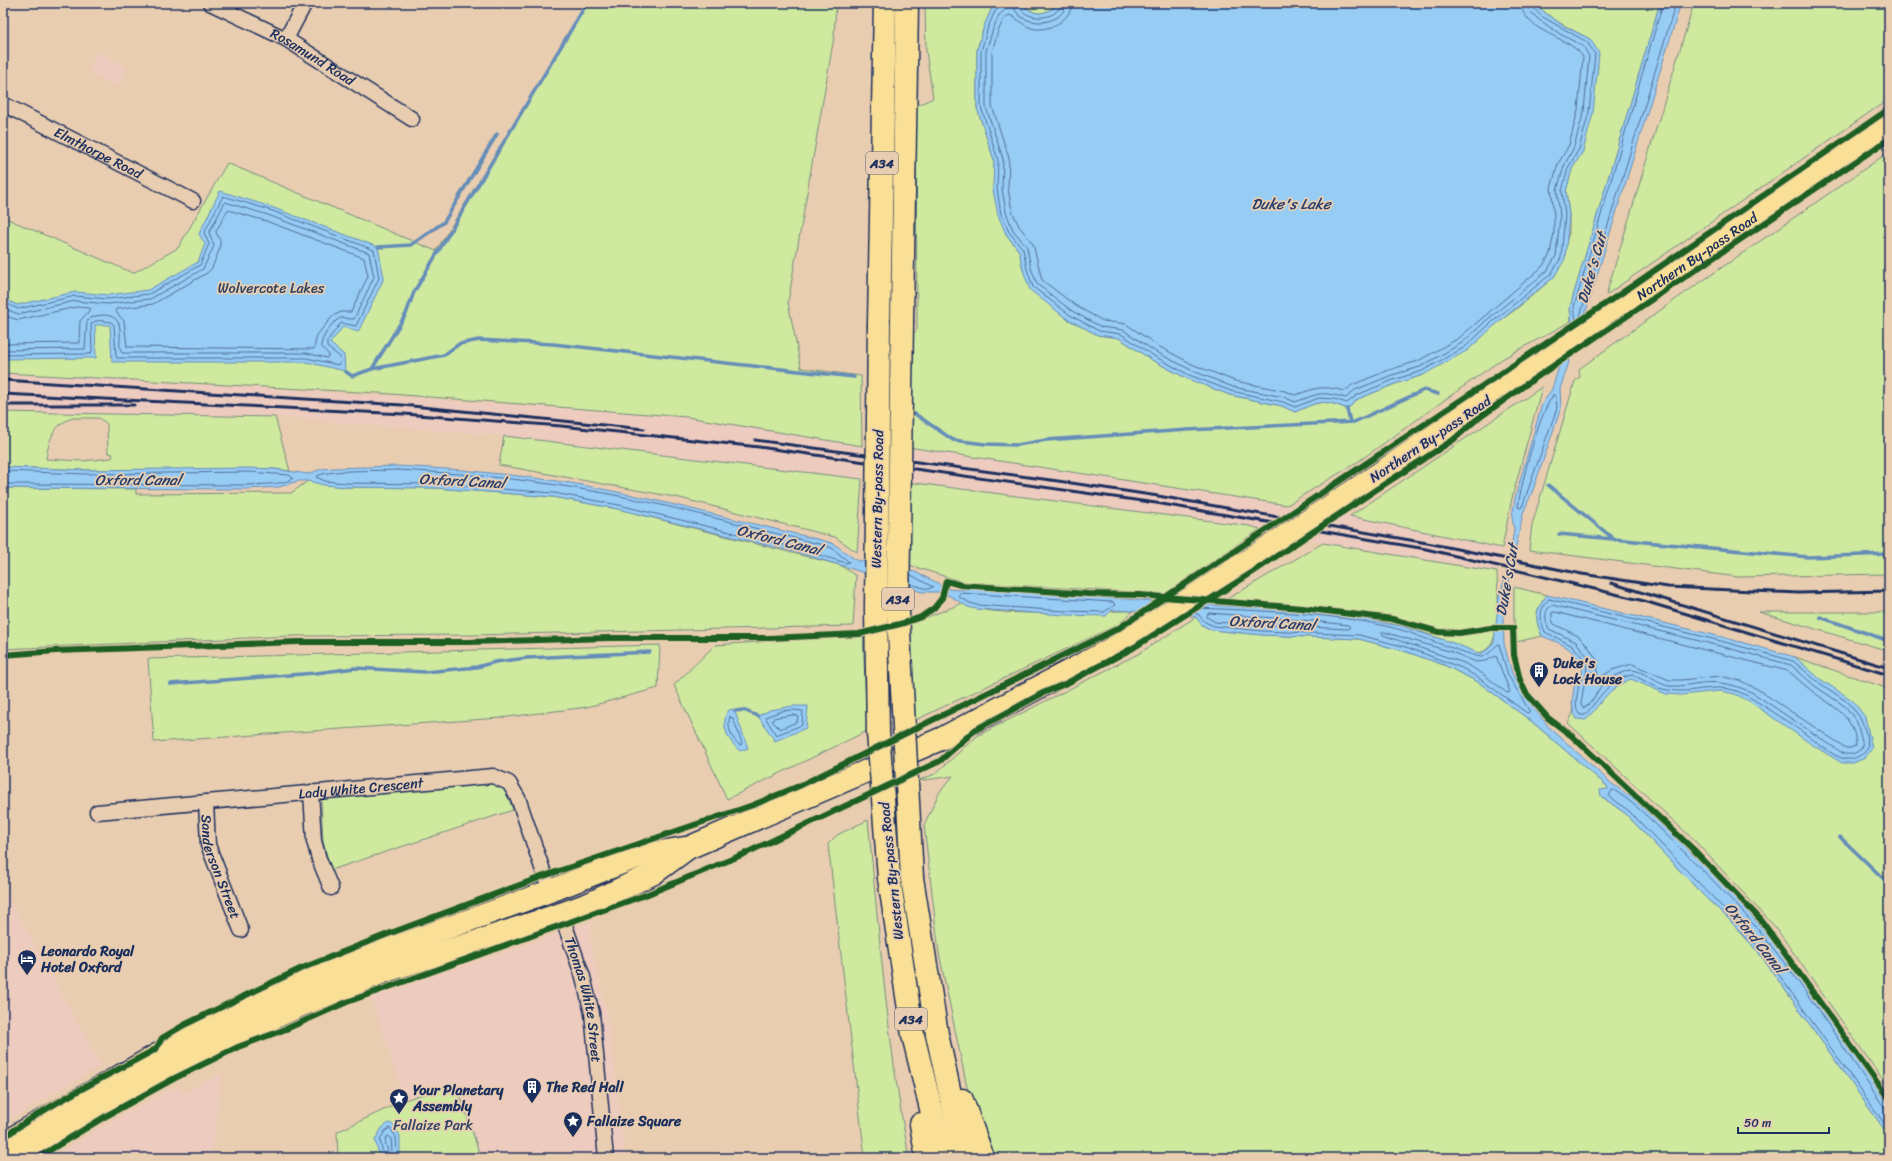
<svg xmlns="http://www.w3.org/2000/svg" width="1892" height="1161" viewBox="0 0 1892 1161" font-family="Sriracha,sans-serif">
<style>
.built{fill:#eecbbf}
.green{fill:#cfe99f;stroke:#758c7e;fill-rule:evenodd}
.water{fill:#97ccf5;stroke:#658db9}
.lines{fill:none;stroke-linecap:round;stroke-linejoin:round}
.shore{stroke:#4d6e9a;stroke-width:1}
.stream{stroke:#658db9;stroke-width:3.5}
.minor-casing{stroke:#1b2f5e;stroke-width:17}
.trunk-casing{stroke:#1b2f5e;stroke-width:25}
.minor{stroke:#e9cdb0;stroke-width:14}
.trunk{stroke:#fadf96;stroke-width:22}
.rail{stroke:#1b2f5e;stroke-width:3}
.trunk-bridge-casing{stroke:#1b2f5e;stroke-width:25;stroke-linecap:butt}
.trunk-bridge{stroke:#fadf96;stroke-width:22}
.cycleway-casing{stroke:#e9cdb0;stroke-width:8}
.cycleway{stroke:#1b5e20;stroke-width:6}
.labels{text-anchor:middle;stroke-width:3.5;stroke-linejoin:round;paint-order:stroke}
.shield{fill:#e9cdb0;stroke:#595e77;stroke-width:1}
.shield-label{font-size:13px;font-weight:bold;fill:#1b2f5e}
.street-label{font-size:14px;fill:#1b2f5e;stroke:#e9cdb0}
.park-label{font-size:14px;fill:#2d4264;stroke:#e9cdb0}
.poi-label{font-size:14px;font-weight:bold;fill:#1b2f5e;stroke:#e9cdb0;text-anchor:start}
.water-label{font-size:15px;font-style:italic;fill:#273f6d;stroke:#e9cdb0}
</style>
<rect width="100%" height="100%" fill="#e9cdb0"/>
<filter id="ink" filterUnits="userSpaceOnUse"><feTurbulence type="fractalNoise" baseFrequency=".025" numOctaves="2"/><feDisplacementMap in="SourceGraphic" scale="8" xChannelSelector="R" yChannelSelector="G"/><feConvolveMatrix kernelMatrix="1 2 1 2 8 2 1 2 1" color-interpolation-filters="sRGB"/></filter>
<g filter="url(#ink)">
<path class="built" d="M 98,51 L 127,68 L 117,87 L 88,72 Z
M 3,373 L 292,390 L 687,417 L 862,446 L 862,479 L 504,436 L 275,417 L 3,412 Z
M 908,447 L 1350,516 L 1502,548 L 1497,572 L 1323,543 L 1250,526 L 907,482 Z
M 3,888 L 101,1065 L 3,1124 Z
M 594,921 L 591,926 L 590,938 L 611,1035 L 625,1158 L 338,1158 L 337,1132 L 405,1100 L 371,997 Z
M 222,1073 L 211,1158 L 51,1158 L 100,1128 L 172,1088 L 177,1086 L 181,1089 L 180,1094 Z"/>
<path class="green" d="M 588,3 L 836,3 L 834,37 L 788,302 L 801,368 L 861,376 L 862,446 L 687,417 L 378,393 L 3,373 L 3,217 L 133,273 L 178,248 L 227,163 L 436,251 Z
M 925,3 L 1001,3 L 992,8 L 984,26 L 977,50 L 977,108 L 994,160 L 993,190 L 1006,234 L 1019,251 L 1023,270 L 1054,308 L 1067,319 L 1098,335 L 1119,338 L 1152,360 L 1188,379 L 1230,395 L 1282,406 L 1295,412 C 1318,402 1323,398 1347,409 L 1358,399 L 1395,384 L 1423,375 L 1515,310 L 1554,277 L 1569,233 L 1569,215 L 1566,191 L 1572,169 L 1583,151 L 1598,66 L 1590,39 C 1570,29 1550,19 1534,3 L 1660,3 L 1570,307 L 1571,321 L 1502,359 L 1359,461 L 1287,505 L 908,447 L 909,337 L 917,330 L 916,106 L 933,98 L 926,51 Z
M 1021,3 L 1059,3 C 1044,16 1036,17 1021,3 Z
M 1694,3 L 1889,3 L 1889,99 L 1606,295 Z
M 1889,152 L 1889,574 L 1738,577 L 1529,550 L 1532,525 L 1575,381 L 1580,377 L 1579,369 L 1669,304 Z
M 1542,387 L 1512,498 L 1502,548 L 1350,516 Z
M 3,412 L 275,417 L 290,471 L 274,469 L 86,470 L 3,467 ZM 73,418 L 99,418 L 107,424 L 108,453 L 113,454 L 112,458 L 82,461 L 46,459 C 49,440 53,424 73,418 Z
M 504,436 L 862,479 L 857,552 L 835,537 L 680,498 L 499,465 Z
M 308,481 L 346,487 L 435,488 L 553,497 L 618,509 L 840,565 L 856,576 L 853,626 L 472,635 L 291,636 L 3,649 L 3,488 L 136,489 L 136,494 L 291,493 Z
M 907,482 L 1250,526 L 1260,529 L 1164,594 L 963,582 L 906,564 Z
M 1323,543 L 1497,572 C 1497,592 1505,650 1478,653 C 1452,644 1427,632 1400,626 C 1339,611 1278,612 1217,605 Z
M 1514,587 L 1547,595 C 1535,611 1534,617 1542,636 L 1516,642 L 1514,620 Z
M 963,603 C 987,620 1098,610 1133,611 L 1119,624 L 909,723 L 905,626 Z
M 1759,612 L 1889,612 L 1889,651 Z
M 1196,617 L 1202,625 L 1212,630 L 1262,635 L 1359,639 L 1404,651 L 1444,665 L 1478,682 L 1531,721 L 1607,786 L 1608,789 L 1601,796 L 1626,814 L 1706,898 L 1728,918 L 1759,953 L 1889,1136 L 1889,1158 L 994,1158 L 968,1092 L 939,953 L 924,825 L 939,793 L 953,776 L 917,781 L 935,774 L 977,736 L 1138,654 Z
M 863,635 L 867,731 L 727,799 L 674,685 L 715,645 Z
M 1624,639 L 1795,657 L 1889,689 L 1889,1088 L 1776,928 L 1693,839 L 1568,723 L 1573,713 L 1572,702 Z
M 660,645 L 658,688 L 587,707 L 500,718 L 154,742 L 148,659 Z
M 493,781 L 504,787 L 513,810 L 331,870 L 323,842 L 321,797 Z
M 868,820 C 879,933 888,1047 909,1158 L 865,1158 L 828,844 L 837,835 Z
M 456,1083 L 481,1158 L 338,1158 L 337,1132 L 405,1100 Z"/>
<path class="water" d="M 1001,3 L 1021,3 C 1036,17 1044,16 1059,3 L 1534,3 L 1544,12 L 1564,26 L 1590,39 L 1599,53 L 1593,113 L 1583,151 L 1572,169 L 1566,191 L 1569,215 L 1565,259 L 1554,277 L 1494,326 L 1468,350 L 1423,375 L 1395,384 L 1358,399 L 1347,409 C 1323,398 1318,402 1295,412 L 1282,406 L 1230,395 L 1188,379 L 1152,360 L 1119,338 L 1098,335 L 1067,319 L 1030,290 L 1023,270 L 1019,251 L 1006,234 L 998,215 L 993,190 L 994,160 L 977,108 L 977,50 L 984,26 L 992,8 Z
M 1660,3 L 1681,3 L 1585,314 L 1560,389 L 1561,408 L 1533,490 L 1523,513 L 1510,577 L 1503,619 L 1504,644 L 1512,673 L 1525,697 L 1548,726 L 1611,783 L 1632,798 L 1666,829 L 1708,869 L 1756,921 L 1784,956 L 1889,1106 L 1889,1136 L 1759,953 L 1728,918 L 1706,898 L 1626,814 L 1601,796 L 1600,790 L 1608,789 L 1607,786 L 1531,721 L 1478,682 L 1444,665 L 1404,651 L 1359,639 L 1262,635 L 1212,630 L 1202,625 L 1196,617 L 1133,611 L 1112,610 L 1106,616 L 1065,615 L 976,609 L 968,607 L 950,596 L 938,592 L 922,592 L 840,565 L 791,551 L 618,509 L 553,497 L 435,488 L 346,487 L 324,485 L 308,481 L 298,481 L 279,487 L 248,489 L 3,488 L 3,467 L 86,470 L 249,468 L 274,469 L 308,474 L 322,469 L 335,468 L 397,466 L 462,470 L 528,477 L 577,484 L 637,496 L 825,541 L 834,544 L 856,560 L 915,572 L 938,583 C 945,593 966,589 977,589 L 1314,612 L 1343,615 L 1401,626 L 1456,644 L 1478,653 L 1482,653 L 1487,650 L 1494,642 L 1499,596 L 1506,576 L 1514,530 L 1512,517 L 1515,498 L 1542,404 L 1552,389 L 1572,325 L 1570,307 Z
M 220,191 L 271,207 L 378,247 L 384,278 L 358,332 L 343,327 L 330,343 L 344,355 L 345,371 L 306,362 L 112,362 L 110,325 L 95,325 L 96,358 L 3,359 L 3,298 L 17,305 L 75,292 L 108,295 L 148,290 L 198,262 L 205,244 L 199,234 Z
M 1547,595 L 1722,637 L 1795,657 L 1820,679 L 1852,700 L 1865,717 L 1872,748 L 1865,758 L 1853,763 L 1842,763 L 1814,746 L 1749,701 L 1735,694 L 1720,691 L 1681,695 L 1666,694 L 1631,679 C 1608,688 1602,702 1586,720 L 1577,719 C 1568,706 1575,691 1575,676 L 1582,675 L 1583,664 L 1578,662 C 1573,646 1556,642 1542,636 C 1534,617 1535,611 1547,595 Z
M 793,706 L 808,706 L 806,728 L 775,741 L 758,716 L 770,710 Z
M 734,709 L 748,748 L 740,751 C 728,741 719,724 729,710 Z
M 389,1123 L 394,1125 L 400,1136 L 400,1158 L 380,1158 L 375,1140 L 382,1128 Z"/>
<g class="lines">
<path class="shore" d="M 1002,3 L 1001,7 L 995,11 L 988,27 L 981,51 L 981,107 L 998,160 L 997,189 L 1001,214 L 1009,232 L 1023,249 L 1027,269 L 1033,287 L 1070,315 L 1099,331 L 1121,334 L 1154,356 L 1189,375 L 1231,391 L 1283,402 L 1295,407 L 1319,398 L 1334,399 L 1347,403 L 1357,395 L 1393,380 L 1422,371 L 1465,347 L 1491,323 L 1551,274 L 1561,258 L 1565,215 L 1562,191 L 1568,168 L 1579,149 L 1589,112 L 1595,54 L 1587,42 L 1541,16 L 1533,7 L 1532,3
M 1008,3 L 1006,9 L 999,15 L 993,29 L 986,51 L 986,107 L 1003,159 L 1002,189 L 1006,212 L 1013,230 L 1027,247 L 1031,268 L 1037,284 L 1072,311 L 1101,327 L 1123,330 L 1156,352 L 1191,370 L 1233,387 L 1284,397 L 1295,402 C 1321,393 1319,391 1346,398 L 1355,390 L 1392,375 L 1420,367 L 1462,343 L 1488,319 L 1547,271 L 1556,256 L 1560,216 L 1557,190 L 1564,166 L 1574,147 L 1584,111 L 1589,56 L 1583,46 L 1560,34 L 1538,19 L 1529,10 L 1527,3
M 1013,3 C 1015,29 1065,28 1066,3
M 1018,3 C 1021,22 1059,22 1061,3
M 1072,3 C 1072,20 1047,33 1031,28 C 1023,25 1016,17 1009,15 L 1004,19 L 998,31 L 992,52 L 992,106 L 1009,158 L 1008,188 L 1012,211 L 1019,226 L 1033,244 L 1042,280 L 1076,306 L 1103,321 L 1126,324 L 1160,347 L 1194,365 L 1235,381 L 1285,391 L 1295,395 C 1317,388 1321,385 1345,391 L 1352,385 L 1389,370 L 1418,361 L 1459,338 L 1542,267 L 1550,254 L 1554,232 L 1554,216 L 1551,188 L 1558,164 L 1569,145 L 1578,110 L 1583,57 C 1572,37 1522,32 1521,3
M 1663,3 L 1574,307 L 1576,321 L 1579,320 L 1581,313 L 1676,3
M 228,210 L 266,221 L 364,258 L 368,276 L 351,312 L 341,312 L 333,316 L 317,335 L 314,349 L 127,347 L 124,321 L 116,312 L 116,309 L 153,304 L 207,273 L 212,268 L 220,248 L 220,240 L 216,232 Z
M 3,302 L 18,309 L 75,296 L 108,299 L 149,294 L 200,265 L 209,244 L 204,233 L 223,196 L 270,210 L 374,250 L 379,278 L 356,326 L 341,323 L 327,341 L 327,347 L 340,357 L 341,363 L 339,365 L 306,358 L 117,358 L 116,356 L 114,325 L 111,322 C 105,321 95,319 91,324 L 92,352 L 90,354 L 3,355
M 3,308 L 18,314 L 75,301 L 108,304 L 150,299 L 203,269 L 214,246 L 209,233 L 225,202 L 268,215 L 369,253 L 374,277 L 354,319 C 350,320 346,317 341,318 C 333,320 321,338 321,346 L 329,355 L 327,358 L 306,353 L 122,353 C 117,345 123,331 118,322 C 113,312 93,314 87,321 L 85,349 L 3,350
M 3,315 L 18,320 L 76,307 L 89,308 L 91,309 L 80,321 L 79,343 L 3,344
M 1553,395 L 1556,396 L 1557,408 L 1522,507 L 1519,508 L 1518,507 C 1522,479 1538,417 1553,395 Z
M 397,470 C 457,473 516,478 575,488 C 659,501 741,526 824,545 L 832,548 L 849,562 L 846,563 L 792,547 L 619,505 L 554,493 L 435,484 L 346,483 L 325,481 L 316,477 C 323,469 383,471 397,470 Z
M 3,471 L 86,474 L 249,472 L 289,475 L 293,478 C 286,485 259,484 248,485 L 3,484
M 910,584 L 928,589 L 933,587 L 911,575
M 960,593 L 1113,602 L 1115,605 L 1104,612 L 1065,611 L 977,605 L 970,603 L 959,597 Z
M 1549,599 L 1721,641 L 1793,661 L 1818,682 L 1849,703 L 1861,719 L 1866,733 L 1868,747 C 1862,755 1856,760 1845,759 C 1833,757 1814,740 1804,733 C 1788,722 1768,708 1751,698 C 1719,678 1699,695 1668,690 C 1655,689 1644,679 1632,675 C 1609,679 1599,699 1585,715 L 1580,715 C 1572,706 1579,691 1579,681 L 1586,676 L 1587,663 L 1573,646 L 1545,632 C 1540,620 1538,609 1549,599 Z
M 1552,605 L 1720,646 L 1791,665 L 1815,686 L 1846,707 L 1857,722 L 1863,746 C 1858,753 1852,755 1844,754 L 1753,693 C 1736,685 1721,681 1702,683 C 1691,684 1680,687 1669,686 C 1655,684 1640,666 1626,671 C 1617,675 1609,679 1602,685 C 1596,692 1592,705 1583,708 L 1581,703 L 1584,685 L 1591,678 L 1592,662 L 1576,642 L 1549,629 C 1545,620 1543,611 1552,605 Z
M 1555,612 L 1788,671 C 1796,677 1804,685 1812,691 C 1832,706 1855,716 1856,745 L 1851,748 L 1846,748 L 1757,689 L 1741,681 L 1720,676 L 1681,680 L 1669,680 L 1632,664 L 1612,670 L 1598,679 L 1597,660 L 1587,645 L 1578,636 L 1554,624 L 1552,620 L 1552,613 Z
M 1190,613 L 1198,614 L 1205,622 L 1214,626 L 1262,631 L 1359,635 L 1406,647 L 1462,668 L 1480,679 L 1527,713 L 1530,712 L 1508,675 L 1499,644 C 1493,647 1490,655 1482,657 C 1478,658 1418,636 1408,632 C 1347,613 1263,611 1198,608
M 1209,613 L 1313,621 L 1348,625 L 1350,627 L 1348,629 L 1229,623 L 1215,622 L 1207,617 Z
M 1384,632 L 1452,652 L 1476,662 L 1485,661 L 1496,656 L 1510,692 L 1507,693 L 1483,674 L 1464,663 L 1383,635 L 1382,633 Z
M 793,710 L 803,711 L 802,725 L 776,735 L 765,717 L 782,711 Z
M 793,715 L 798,716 L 797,722 L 780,729 L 772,721 L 774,718 Z
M 730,717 L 733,718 L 742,743 L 741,745 C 732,742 726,725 730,717 Z
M 1889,1108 L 1885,1108 L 1882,1104 C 1844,1049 1807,990 1765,938 C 1739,906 1710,877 1680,848 C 1659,828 1639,806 1614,790 L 1612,790 L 1609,796 L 1629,811 L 1730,915 L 1762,951 L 1889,1130
M 388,1136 L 391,1138 L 392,1152 L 390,1154 L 388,1152 L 385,1141 Z
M 384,1158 L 380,1140 L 385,1131 L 390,1128 L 396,1137 L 397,1158"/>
<path class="stream" d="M 378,247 L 411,245 L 444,222 L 497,134
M 372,369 L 444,355 L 459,344 L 479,340 L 553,344 L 854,377
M 345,371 L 352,376 L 372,369 L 406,314 L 414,292 L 587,3
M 1347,409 L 1350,422
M 915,414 L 953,440 L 985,444 L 1017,445 L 1046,440 L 1187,430 L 1354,422 L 1424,390 L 1438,394
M 1548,485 L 1615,540
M 1559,534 L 1808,557 L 1889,554
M 1820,617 L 1889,641
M 170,684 L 316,673 L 355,668 L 425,672 L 477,667 L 495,662 L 527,658 L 650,652
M 735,711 L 743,710 L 758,716
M 1840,837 L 1889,884"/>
<g class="minor-casing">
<g id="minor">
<path id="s1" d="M 210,3 L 286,39 L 412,119"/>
<path d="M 286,39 L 305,3"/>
<path id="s2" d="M 3,104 L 193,201"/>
<path d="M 311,792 L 314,841 L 319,859 L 331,888"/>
<path id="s3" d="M 206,802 L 208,845 L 241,930"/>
<path id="s4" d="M 97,812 L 493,776 L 509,783 L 518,798 L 550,891"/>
<path id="s5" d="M 561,914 L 583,977 L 592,1013 L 606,1158"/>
</g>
</g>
<g class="trunk-casing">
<g id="trunk">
<path d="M 902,320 L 907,3"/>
<path d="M 879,324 L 885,3"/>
<path id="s6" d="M 1374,477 L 1889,125"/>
<path d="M 889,878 L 913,1035 L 943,1158"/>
<path d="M 912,878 L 937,1034 L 964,1158"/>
<path d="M 962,1100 L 983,1158"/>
<path d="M 921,1124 L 927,1158"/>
<path d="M 3,1146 L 21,1133 L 178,1043 L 334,969 L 550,891 L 642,855 L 685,848"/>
<path d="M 13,1158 L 170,1068 L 233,1036 L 304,1004 L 386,971 L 561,914 L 591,903 L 654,873 L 688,848 L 943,738 L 1126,641"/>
</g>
</g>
<use href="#minor" class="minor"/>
<use href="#trunk" class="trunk"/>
<path class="rail" d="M 3,380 L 402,405 L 644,429
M 3,394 L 404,414 L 561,426 L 759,447 L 1156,503 L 1426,549 L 1553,579 L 1644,601 L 1889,675
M 3,405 L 134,405
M 755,440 L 1058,481 L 1158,496 L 1427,543 L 1582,574 L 1668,587 L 1798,593 L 1889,591
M 1611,583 L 1889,668"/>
<g class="trunk-bridge-casing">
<path id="trunk-bridge" d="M 902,320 L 898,613 L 912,878
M 879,324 L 876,609 L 878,732 L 889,878
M 1126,641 L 1374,477"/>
</g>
<use href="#trunk-bridge" class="trunk-bridge"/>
<g class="cycleway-casing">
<path id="cycleway" d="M 3,655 L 56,651 L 298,642 L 468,642 L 610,638 L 769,638 L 859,634 L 904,623 L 921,617 L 934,608 L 942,598 L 946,581 L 961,585 L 1088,594 L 1139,595 L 1302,608 L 1392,619 L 1439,632 L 1459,633 L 1491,628 L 1513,628 L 1514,655 L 1520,680 L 1526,693 L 1548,718 L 1572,736 L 1695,851 L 1761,920 L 1889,1099
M 3,1138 C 50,1103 105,1077 156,1049 L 162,1038 L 184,1025 L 300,969 L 388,934 L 544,876 L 753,805 L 799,786 L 1119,628 L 1632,286 L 1889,109
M 37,1158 L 106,1116 L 175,1078 L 238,1047 L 286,1029 L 347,1002 L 648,894 L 744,854 L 940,761 L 975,730 L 1043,693 L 1067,683 L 1133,648 L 1253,572 L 1377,489 L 1453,440 L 1476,420 L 1528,383 L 1889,139"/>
</g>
<use href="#cycleway" class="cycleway"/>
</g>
</g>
<defs>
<g id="building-pin" transform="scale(1)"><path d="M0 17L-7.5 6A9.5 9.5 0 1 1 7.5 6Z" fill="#1b2f5e" stroke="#e9cdb0"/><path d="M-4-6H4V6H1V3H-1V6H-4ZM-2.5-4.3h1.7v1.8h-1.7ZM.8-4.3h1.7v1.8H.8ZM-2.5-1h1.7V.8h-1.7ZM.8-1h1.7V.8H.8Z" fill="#fff"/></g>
<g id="hotel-pin" transform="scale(1)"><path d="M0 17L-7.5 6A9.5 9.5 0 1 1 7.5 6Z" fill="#1b2f5e" stroke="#e9cdb0"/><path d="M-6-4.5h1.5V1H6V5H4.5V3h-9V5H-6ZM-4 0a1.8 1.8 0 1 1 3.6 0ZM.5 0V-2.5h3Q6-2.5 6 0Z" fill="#fff"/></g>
<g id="sight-pin" transform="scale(1)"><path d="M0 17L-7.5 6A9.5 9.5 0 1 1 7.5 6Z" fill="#1b2f5e" stroke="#e9cdb0"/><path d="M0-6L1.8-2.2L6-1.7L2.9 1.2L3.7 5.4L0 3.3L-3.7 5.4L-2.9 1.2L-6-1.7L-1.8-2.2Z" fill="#fff"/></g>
</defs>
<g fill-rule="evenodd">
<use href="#building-pin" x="1539" y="671"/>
<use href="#hotel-pin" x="27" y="959"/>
<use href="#building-pin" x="532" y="1087"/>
<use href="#sight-pin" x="399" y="1098"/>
<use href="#sight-pin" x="573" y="1121"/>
</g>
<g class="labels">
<g class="shield">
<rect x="866" y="152" width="32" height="22" rx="3"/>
<rect x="882" y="588" width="32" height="22" rx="3"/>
<rect x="895" y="1008" width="32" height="22" rx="3"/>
</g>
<g class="shield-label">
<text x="882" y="168">A34</text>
<text x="898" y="604">A34</text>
<text x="911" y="1024">A34</text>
</g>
<g class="street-label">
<text dy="5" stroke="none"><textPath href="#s1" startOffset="116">Rosamund Road</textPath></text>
<text dy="5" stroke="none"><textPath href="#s2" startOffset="107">Elmthorpe Road</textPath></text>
<text dy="5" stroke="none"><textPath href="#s6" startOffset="391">Northern By-pass Road</textPath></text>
<text transform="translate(1430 439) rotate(-34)" y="5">Northern By-pass Road</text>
<text transform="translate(877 499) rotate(-89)" y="5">Western By-pass Road</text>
<text dy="5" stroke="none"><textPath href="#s4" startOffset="265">Lady White Crescent</textPath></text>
<text dy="5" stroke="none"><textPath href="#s3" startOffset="67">Sanderson Street</textPath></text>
<text transform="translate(891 871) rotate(-96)" y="5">Western By-pass Road</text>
<text dy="5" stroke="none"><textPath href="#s5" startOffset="89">Thomas White Street</textPath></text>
</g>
<g class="park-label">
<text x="271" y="293">Wolvercote Lakes</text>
<text x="433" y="1130">Fallaize Park</text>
</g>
<g class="poi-label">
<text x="1553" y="668">Duke's<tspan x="1553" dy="16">Lock House</tspan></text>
<text x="41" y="956">Leonardo Royal<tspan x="41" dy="16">Hotel Oxford</tspan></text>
<text x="546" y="1092">The Red Hall</text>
<text x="413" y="1095">Your Planetary<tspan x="413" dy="16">Assembly</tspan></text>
<text x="587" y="1126">Fallaize Square</text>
</g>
<g class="water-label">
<text x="1291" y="209">Duke's Lake</text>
<text transform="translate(1592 268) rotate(-74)" y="5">Duke's Cut</text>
<text x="138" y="485">Oxford Canal</text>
<text transform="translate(462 481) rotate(3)" y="5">Oxford Canal</text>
<text transform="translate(779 540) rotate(14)" y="5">Oxford Canal</text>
<text transform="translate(1507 580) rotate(-80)" y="5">Duke's Cut</text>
<text transform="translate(1272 623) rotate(3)" y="5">Oxford Canal</text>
<text transform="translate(1755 938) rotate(51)" y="5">Oxford Canal</text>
</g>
</g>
<rect width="1892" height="1161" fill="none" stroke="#e9cdb0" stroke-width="16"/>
<rect x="8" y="8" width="1876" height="1145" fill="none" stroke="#1b2f5e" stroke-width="1.5" filter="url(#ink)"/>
<path d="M1738 1127v6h91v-6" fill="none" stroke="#1b2f5e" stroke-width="2"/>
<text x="1744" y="1127" font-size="12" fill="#1b2f5e" stroke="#e9cdb0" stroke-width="3" paint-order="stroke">50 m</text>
</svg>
